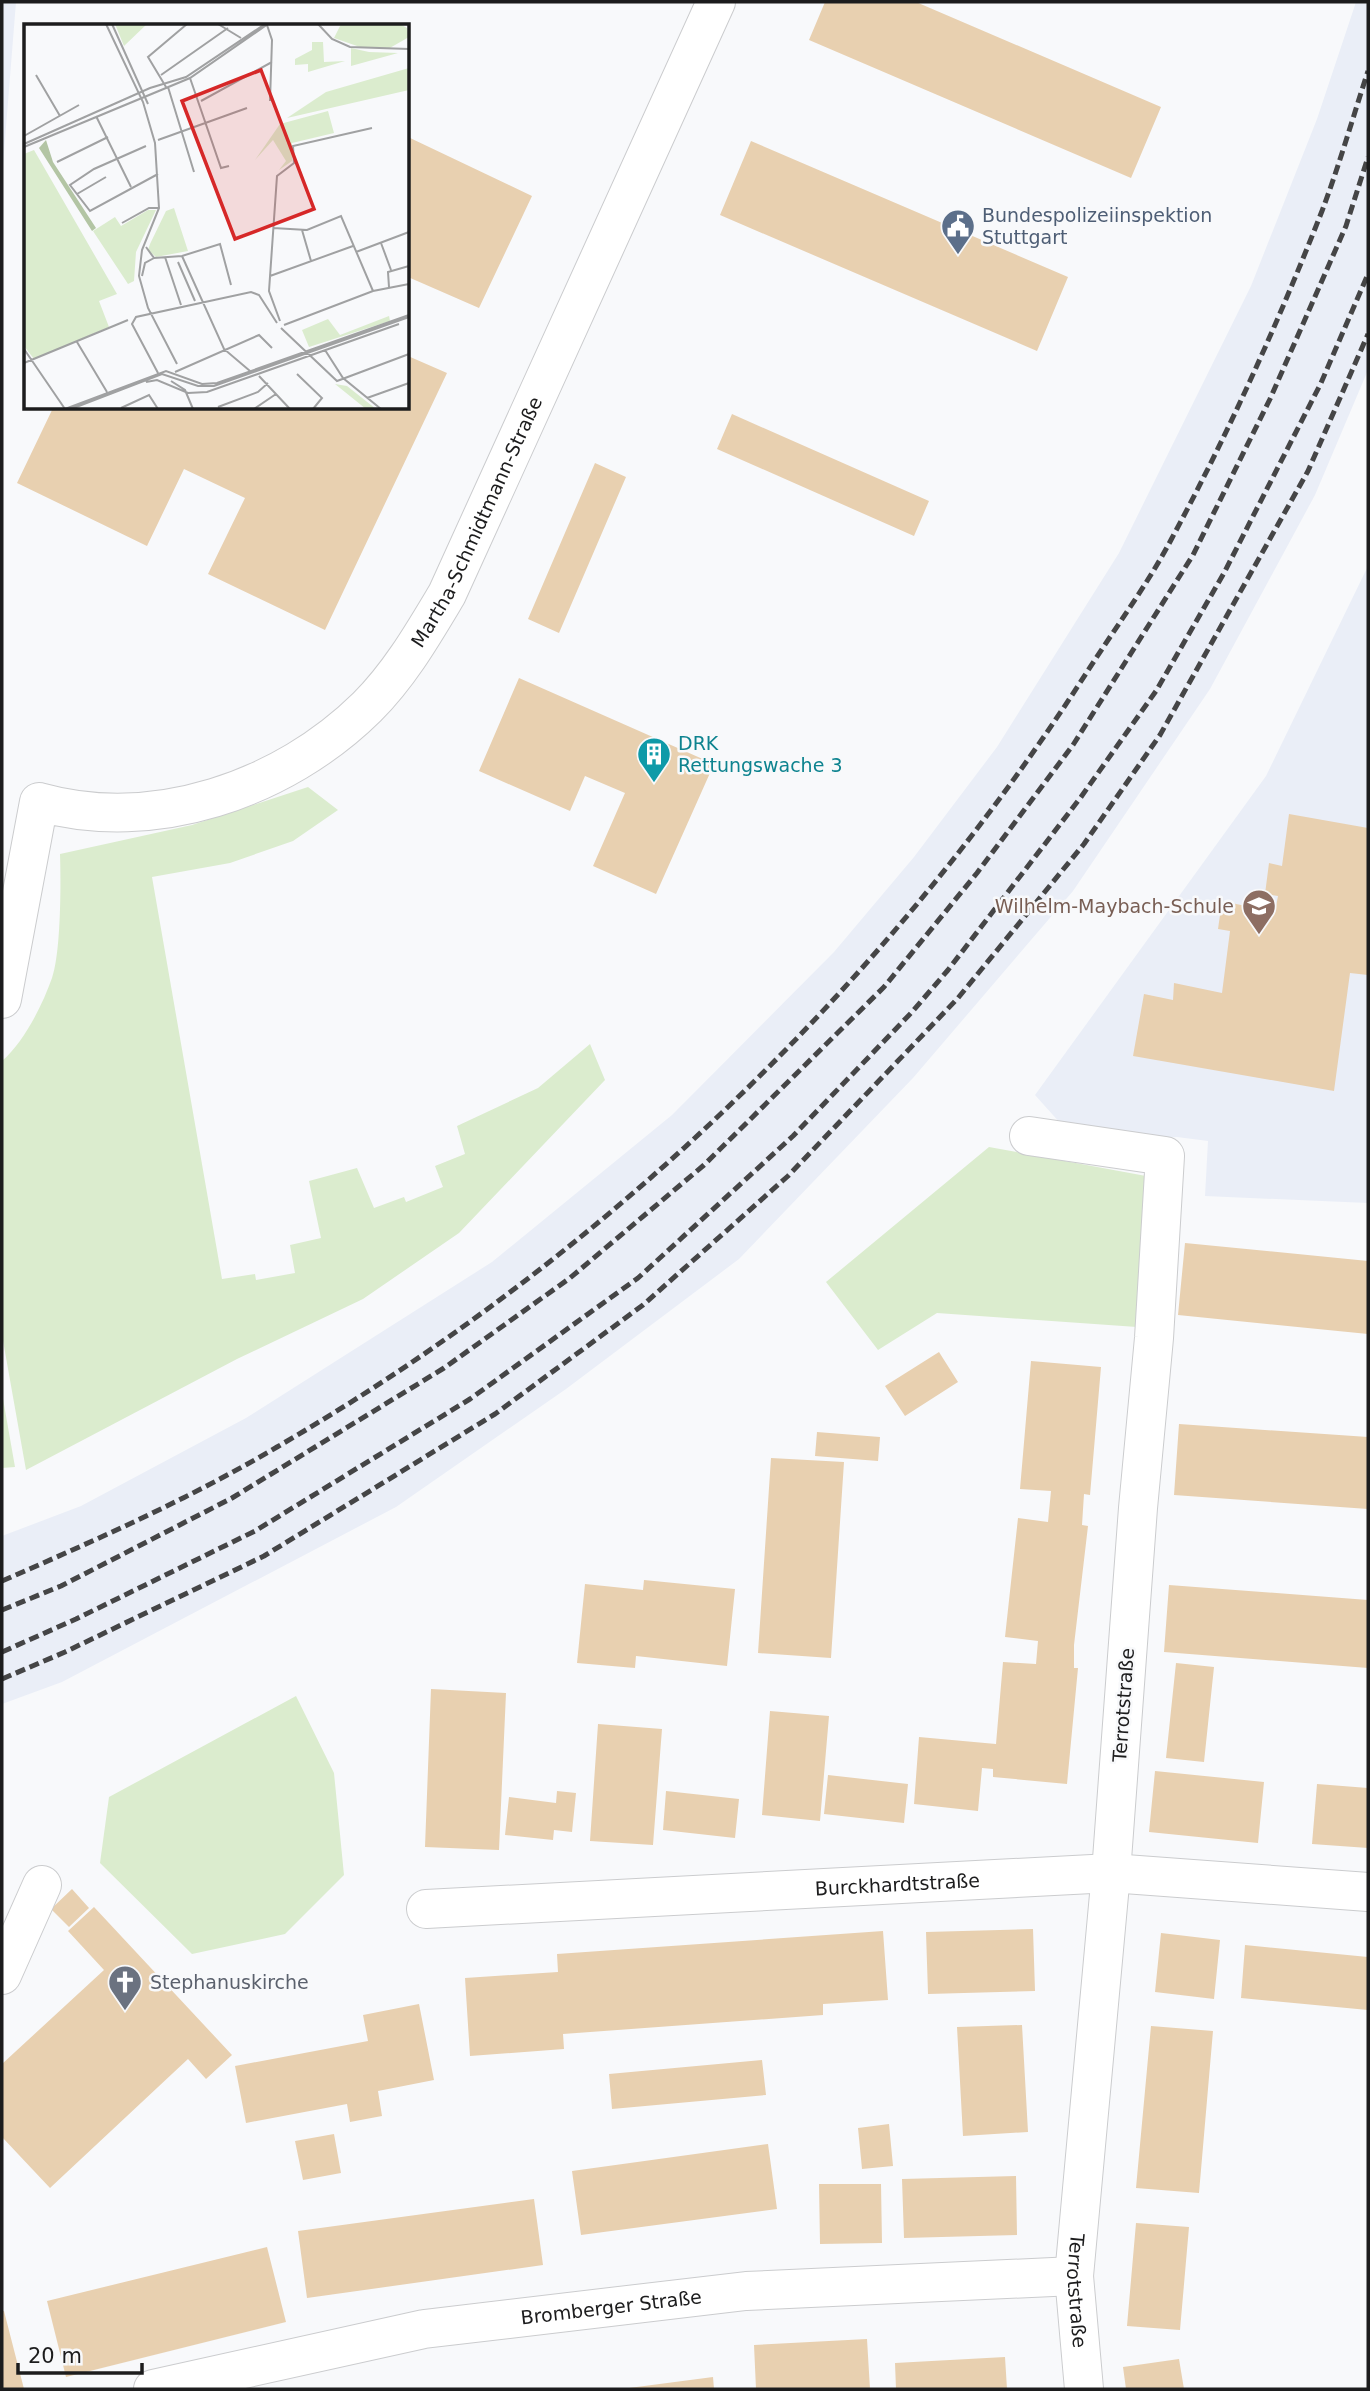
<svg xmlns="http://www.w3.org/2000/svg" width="1370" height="2391" viewBox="0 0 1370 2391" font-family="'DejaVu Sans',sans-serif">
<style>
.built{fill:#eaeef7}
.green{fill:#dbecce}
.building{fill:#e8d0b0}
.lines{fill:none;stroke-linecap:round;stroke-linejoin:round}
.street-casing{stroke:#cbccce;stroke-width:40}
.street{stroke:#fff;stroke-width:38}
.rail{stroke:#454546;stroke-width:5;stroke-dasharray:10 5;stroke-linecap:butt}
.labels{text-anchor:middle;stroke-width:5;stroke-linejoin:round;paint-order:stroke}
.service-label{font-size:19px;fill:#4e5e75;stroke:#f8f9fb;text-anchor:start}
.street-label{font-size:19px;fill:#1c1c1d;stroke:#f8f9fb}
.culture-label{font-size:19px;fill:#0d838f;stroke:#f8f9fb;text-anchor:start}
.education-label{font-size:19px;fill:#785e54;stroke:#f8f9fb;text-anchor:end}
.worship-label{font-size:19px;fill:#5b616d;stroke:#f8f9fb;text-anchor:start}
.inset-road{fill:none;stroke:#a0a1a2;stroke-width:2}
.view{fill:#d62828;fill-opacity:0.15;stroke:#d62828;stroke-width:3.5}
.inset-edge{fill:none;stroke:#1c1c1d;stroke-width:3.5}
</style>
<rect width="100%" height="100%" fill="#f8f9fb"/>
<path class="built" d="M 2,2 L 16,2 L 2,177 Z
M 1356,2 L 1368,2 L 1368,370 L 1315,495 L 1210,689 L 1073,891 L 913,1078 L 739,1259 L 566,1389 L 396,1507 L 62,1682 L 2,1704 L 2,1536 L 81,1506 L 246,1418 L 492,1262 L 672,1115 L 834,952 L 914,857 L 997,747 L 1119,553 L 1251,286 L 1317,119 Z
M 1368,566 L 1368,1203 L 1205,1196 L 1208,1141 L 1177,1137 L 1153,1138 L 1061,1124 L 1035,1095 L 1266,776 Z"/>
<path class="green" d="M 308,787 L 338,810 L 293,841 L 230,863 L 152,877 L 222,1279 L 255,1274 L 256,1280 L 295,1273 L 290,1245 L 321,1238 L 309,1181 L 357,1168 L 374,1208 L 404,1197 L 406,1202 L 443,1187 L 435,1166 L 465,1154 L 457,1126 L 538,1088 L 590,1044 L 605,1080 L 459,1233 L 363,1299 L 237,1359 L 26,1470 L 2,1335 L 2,1061 C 24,1042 42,1006 52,978 C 61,952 61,883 60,854 L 192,825 Z
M 989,1147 L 1146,1176 L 1137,1327 L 937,1313 L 878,1350 L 826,1282 Z
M 2,1393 L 15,1467 L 2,1468 Z
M 296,1696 L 334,1773 L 344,1875 L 285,1934 L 192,1954 L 100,1863 L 109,1797 Z"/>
<path class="building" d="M 825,2 L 916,2 L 1161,107 L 1131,178 L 809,40 Z
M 408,137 L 532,196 L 479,308 L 408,277 Z
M 751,141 L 1068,277 L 1037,351 L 720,215 Z
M 408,356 L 447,373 L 325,630 L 208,574 L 245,498 L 184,469 L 147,546 L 17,483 L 53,408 L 408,408 Z
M 732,414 L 929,501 L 914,536 L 717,449 Z
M 595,463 L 626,477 L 559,633 L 528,619 Z
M 519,678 L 714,764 L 656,894 L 593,866 L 625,793 L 585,776 L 570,811 L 479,771 Z
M 1289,814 L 1368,828 L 1368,975 L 1350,973 L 1334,1091 L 1133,1056 L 1144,994 L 1173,1000 L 1174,983 L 1222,993 L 1230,931 L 1218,929 L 1222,901 L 1275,912 L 1278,896 L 1265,894 L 1269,863 L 1282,866 Z
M 1185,1243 L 1368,1261 L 1368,1334 L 1178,1315 Z
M 939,1352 L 958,1382 L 905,1416 L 885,1386 Z
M 1031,1361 L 1101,1367 L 1090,1495 L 1084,1494 L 1082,1525 L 1088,1526 L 1074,1645 L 1074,1668 L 1078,1668 L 1067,1784 L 993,1777 L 993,1769 L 982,1768 L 978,1811 L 914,1804 L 919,1737 L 996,1744 L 1003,1662 L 1036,1664 L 1038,1641 L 1005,1637 L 1018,1518 L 1048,1522 L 1051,1491 L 1020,1489 Z
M 1179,1424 L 1368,1437 L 1368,1509 L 1174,1495 Z
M 817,1432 L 880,1437 L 878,1461 L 815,1456 Z
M 771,1458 L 844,1462 L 831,1658 L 758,1653 Z
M 644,1580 L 735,1589 L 727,1666 L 636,1656 L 635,1668 L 577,1663 L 585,1584 L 643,1590 Z
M 1169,1585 L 1368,1600 L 1368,1668 L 1164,1652 Z
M 1176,1663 L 1214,1667 L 1204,1762 L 1166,1758 Z
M 431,1689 L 506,1693 L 499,1850 L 425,1847 Z
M 770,1711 L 829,1716 L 820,1821 L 762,1815 Z
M 598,1724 L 662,1729 L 653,1845 L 590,1841 Z
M 1155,1771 L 1264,1782 L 1258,1843 L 1149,1832 Z
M 828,1775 L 908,1784 L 904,1823 L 824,1814 Z
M 1317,1784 L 1368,1788 L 1368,1848 L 1312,1844 Z
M 557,1791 L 576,1793 L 572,1832 L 554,1830 L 553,1840 L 505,1835 L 509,1797 L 556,1803 Z
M 666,1791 L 739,1799 L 735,1838 L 663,1830 Z
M 72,1889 L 89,1908 L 69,1927 L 51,1909 Z
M 94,1907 L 232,2055 L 206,2079 L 188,2059 L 50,2188 L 2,2137 L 2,2064 L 104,1970 L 68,1931 Z
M 1033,1929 L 1035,1991 L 928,1994 L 926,1932 Z
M 883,1931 L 888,2000 L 823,2004 L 823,2015 L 563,2034 L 564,2049 L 470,2056 L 465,1978 L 558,1972 L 557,1954 Z
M 1161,1933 L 1220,1940 L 1214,1999 L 1155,1992 Z
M 1245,1945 L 1368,1957 L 1368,2010 L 1241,1998 Z
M 419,2004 L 434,2080 L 378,2091 L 382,2116 L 350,2122 L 347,2104 L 246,2123 L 235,2066 L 368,2041 L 363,2015 Z
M 1022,2025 L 1028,2132 L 963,2136 L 957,2027 Z
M 1151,2026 L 1213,2031 L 1199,2193 L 1136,2188 Z
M 762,2060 L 766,2095 L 612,2109 L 609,2074 Z
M 889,2124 L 893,2166 L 862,2169 L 858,2128 Z
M 334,2134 L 341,2173 L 303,2180 L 295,2141 Z
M 768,2144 L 777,2209 L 581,2235 L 572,2171 Z
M 1016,2176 L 1017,2235 L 904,2238 L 902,2179 Z
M 819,2184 L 881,2184 L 882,2243 L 820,2244 Z
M 534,2199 L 543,2265 L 307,2298 L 298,2231 Z
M 1136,2223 L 1189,2227 L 1180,2330 L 1127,2326 Z
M 267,2247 L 286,2322 L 66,2377 L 47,2301 Z
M 2,2311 L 4,2311 L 24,2389 L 2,2389 Z
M 867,2339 L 870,2389 L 756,2389 L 754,2345 Z
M 1005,2357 L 1007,2389 L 896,2389 L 895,2363 Z
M 1179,2359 L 1184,2389 L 1126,2389 L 1123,2367 Z
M 713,2377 L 714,2389 L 629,2389 L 629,2388 Z"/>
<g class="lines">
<g class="street-casing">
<g id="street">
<path id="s1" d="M 2,999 L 39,802 C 154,834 283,790 367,707 C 400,674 423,634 447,594 L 716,2"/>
<path id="s2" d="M 1029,1136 L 1165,1156 L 1154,1338 L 1138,1508 L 1111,1873 L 1074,2276 L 1084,2389"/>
<path id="s3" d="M 426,1909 L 1111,1873 L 1368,1892"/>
<path d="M 2,1975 L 42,1885"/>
<path id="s4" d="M 153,2389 L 424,2329 L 746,2291 L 1074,2276"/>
</g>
</g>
<use href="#street" class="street"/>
<path class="rail" d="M 2,1581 C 96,1540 189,1499 277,1447 C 602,1258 884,988 1087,672 C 1115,628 1148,584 1172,538 C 1229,432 1278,323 1322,211 C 1339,166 1353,117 1368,71
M 2,1610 L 61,1586 L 232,1498 L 444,1368 L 570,1278 L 704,1165 L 884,987 L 977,873 L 1073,745 L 1193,555 L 1270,399 L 1346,226 L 1368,157
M 2,1652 L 76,1619 L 255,1531 L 470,1399 L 638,1278 L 793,1136 L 912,1012 L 948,970 L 1081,797 L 1156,691 L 1224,573 L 1321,383 L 1368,274
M 2,1679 L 65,1652 L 264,1556 L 495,1414 L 643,1305 L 788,1176 L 958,998 L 1084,844 L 1160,735 L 1308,471 L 1368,334"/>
</g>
<defs>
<g id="civic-pin" transform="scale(1.75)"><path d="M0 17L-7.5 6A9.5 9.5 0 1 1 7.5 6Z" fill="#5c6f8a" stroke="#f8f9fb"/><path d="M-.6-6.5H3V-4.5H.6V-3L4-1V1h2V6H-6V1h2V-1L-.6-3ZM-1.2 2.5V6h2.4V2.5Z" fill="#fff"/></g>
<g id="building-pin" transform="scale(1.75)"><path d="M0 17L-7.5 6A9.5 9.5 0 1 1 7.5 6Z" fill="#0f9aa8" stroke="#f8f9fb"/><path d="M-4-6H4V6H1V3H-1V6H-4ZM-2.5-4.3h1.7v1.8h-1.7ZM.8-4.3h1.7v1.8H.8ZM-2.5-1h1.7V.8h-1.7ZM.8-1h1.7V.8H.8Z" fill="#fff"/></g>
<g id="school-pin" transform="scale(1.75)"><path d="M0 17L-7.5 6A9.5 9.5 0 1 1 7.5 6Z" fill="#8d6e63" stroke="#f8f9fb"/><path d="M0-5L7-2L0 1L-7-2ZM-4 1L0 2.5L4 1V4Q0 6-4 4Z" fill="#fff"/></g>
<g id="church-pin" transform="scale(1.75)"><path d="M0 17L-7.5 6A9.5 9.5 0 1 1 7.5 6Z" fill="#6b7280" stroke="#f8f9fb"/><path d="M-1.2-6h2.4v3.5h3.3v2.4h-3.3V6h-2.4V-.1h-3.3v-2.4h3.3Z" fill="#fff"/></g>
</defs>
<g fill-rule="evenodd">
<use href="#civic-pin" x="958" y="226"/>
<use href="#building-pin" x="654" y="754"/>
<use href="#school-pin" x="1259" y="906"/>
<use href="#church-pin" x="125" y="1982"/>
</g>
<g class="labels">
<g class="service-label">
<text x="982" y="222">Bundespolizeiinspektion<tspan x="982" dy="22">Stuttgart</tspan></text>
</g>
<g class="street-label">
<text dy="7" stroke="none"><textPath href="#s1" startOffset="774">Martha-Schmidtmann-Straße</textPath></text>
<text transform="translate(1123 1705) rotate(-86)" y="7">Terrotstraße</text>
<text dy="7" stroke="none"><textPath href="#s3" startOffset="472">Burckhardtstraße</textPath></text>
<text dy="7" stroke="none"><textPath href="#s2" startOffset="1276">Terrotstraße</textPath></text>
<text dy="7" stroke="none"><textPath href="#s4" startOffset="466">Bromberger Straße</textPath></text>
</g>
<g class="culture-label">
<text x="678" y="750">DRK<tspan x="678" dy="22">Rettungswache 3</tspan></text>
</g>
<g class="education-label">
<text x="1234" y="913">Wilhelm-Maybach-Schule</text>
</g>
<g class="worship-label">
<text x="150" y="1989">Stephanuskirche</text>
</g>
</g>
<g transform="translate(24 24)">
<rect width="385" height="385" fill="#f8f9fb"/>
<path d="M 91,0 L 123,0 L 100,22 ZM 317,0 L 376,0 L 383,4 L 385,13 L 364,25 L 336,23 L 310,14 ZM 288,18 L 299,18 L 300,38 L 321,37 L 284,48 L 284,40 L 271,41 L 271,35 L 288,26 ZM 327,24 L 345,28 L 374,29 L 327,42 ZM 385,44 L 385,66 L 263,94 L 302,68 ZM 304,87 L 310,109 L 268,119 L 268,137 L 255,146 L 262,137 L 249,116 L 231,136 L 256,100 ZM 10,126 L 93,270 L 75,277 L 85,303 L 10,335 L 0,322 L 0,130 ZM 150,184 L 164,227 L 132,233 L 124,226 L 126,220 L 142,187 ZM 124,186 L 132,186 L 112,228 L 110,257 L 104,260 L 69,207 L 91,193 L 97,202 ZM 365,292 L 366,297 L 285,323 L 278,306 L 304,295 L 316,311 ZM 311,360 L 323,362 L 352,385 L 342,385 Z" fill="#dbecce"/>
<path d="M 22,116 L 29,138 L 72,204 L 68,207 L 15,124 Z" fill="#b3c5a4"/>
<path class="inset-road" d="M 82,0 L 119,78 L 131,119 L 135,184 L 118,226 L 115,252 L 124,284 L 153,340M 88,0 L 124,80M 194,0 L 217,14M 294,0 L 308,15 L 326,23 L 385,25M 243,1 L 248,16 L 246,77M 12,51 L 36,92M 137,51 L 204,4M 166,54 L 197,144 L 205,142M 142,63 L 124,33 L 163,0M 144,63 L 170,148M 177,77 L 248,38M 72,92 L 107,163M 0,112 L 55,81M 134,116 L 223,84M 0,120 L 126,64 L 162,53 L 241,0M 122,122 L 70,145 L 46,161 L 66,187 L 134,150M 0,123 L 166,54 L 244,0M 33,138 L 84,113M 53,170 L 82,153M 98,199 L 125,184 L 135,184M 249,204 L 283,206 L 317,192 L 349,267M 278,206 L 287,237M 357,219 L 367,246M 332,228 L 385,208M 158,232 L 200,325 L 226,347M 141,233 L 157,281M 130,234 L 158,232 L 196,220 L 207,261M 154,238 L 171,277M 118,252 L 121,239 L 130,234 L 122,223M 246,252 L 329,222M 365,263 L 364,248 L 385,242M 256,297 L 245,267 L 253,152 L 270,139 L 269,122 L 348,104M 260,301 L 349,267 L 385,260M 257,304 L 313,357 L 385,330M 53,318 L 83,368M 0,325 L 41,385M 301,326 L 319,354 L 357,385M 0,339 L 104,296M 151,348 L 235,311 L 248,324M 134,349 L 108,300 L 112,293 L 227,268 L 235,271 L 253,299M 273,350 L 298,374 L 289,385M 235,352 L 266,385M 147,357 L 161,366 L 169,385M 122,358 L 133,356 L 164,369 L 183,368 L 375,300M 343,374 L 385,359M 194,383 L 234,368 L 244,359M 97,384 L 125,371 L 134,385M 41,385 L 142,347 L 178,360 L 193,359 L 385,291M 47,385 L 138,350 L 174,362 L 190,362 L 385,293M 230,385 L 252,370"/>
<path class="view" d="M 237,46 L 290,185 L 211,215 L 158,77 Z"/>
<rect width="385" height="385" class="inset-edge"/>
</g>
<rect width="1370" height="2391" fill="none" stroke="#1c1c1d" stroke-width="7"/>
<path d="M18 2363v10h124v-10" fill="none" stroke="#1c1c1d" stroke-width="3.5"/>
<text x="28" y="2363" font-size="21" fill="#1c1c1d" stroke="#f8f9fb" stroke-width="5" paint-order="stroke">20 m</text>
</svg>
